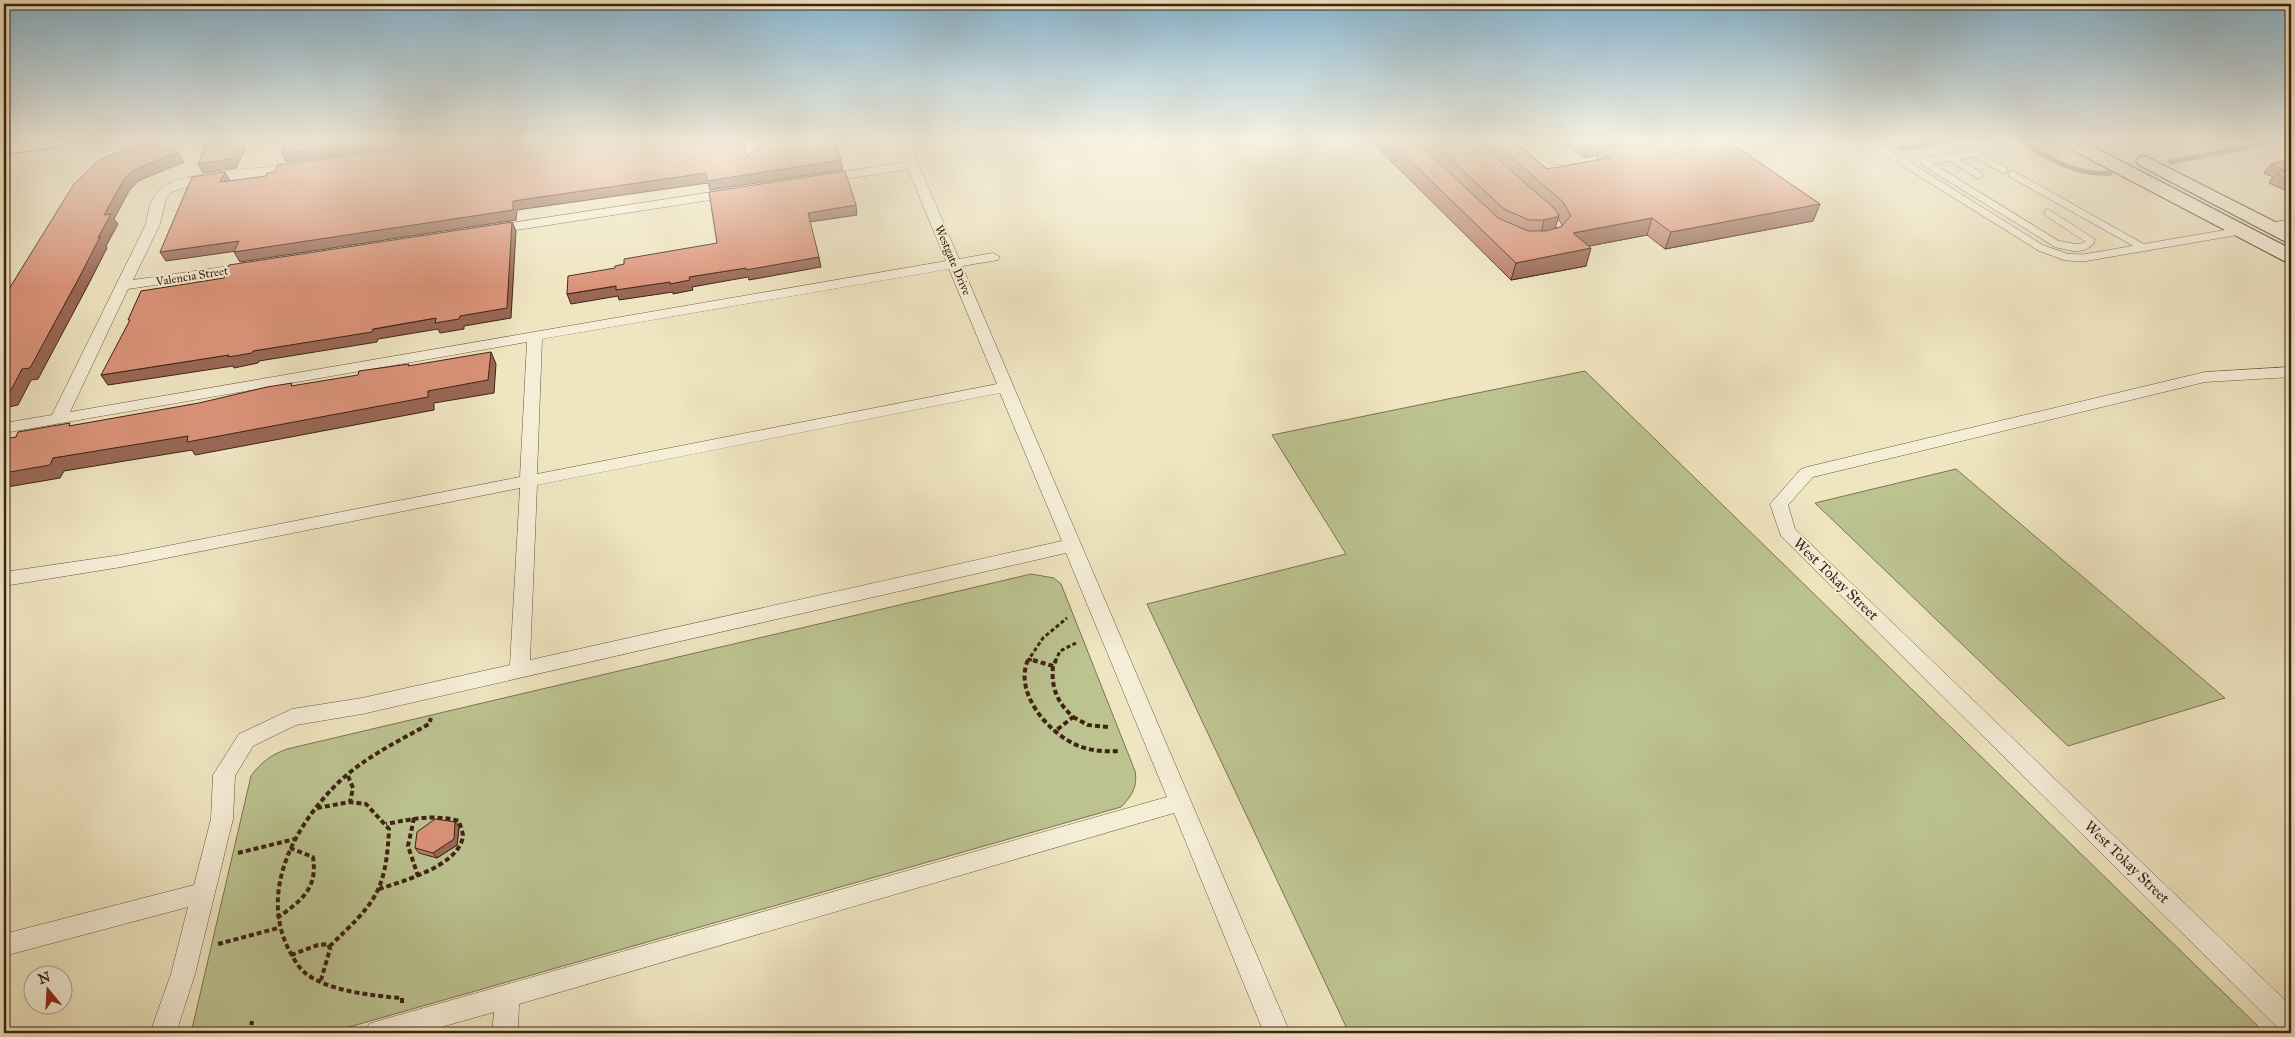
<svg xmlns="http://www.w3.org/2000/svg" width="2295" height="1037" viewBox="0 0 2295 1037" font-family="'IM FELL Great Primer',serif">
<style>
.green{fill:#bcc391;stroke:#7d7252}
.lines{fill:none;stroke-linecap:round;stroke-linejoin:round}
.stream{stroke:#758075;stroke-width:5}
.lane-casing{stroke:#6a533e;stroke-width:8}
.street-casing{stroke:#6a533e;stroke-width:1}
.secondary-casing{stroke:#3e2213;stroke-width:2}
.path-far1{stroke:#3e2213;stroke-width:3;stroke-dasharray:4 2.5;stroke-linecap:butt}
.path{stroke:#3e2213;stroke-width:4;stroke-dasharray:5 3;stroke-linecap:butt}
.lane{stroke:#f5eed7;stroke-width:7}
.street{fill:#f5eed7;fill-rule:evenodd}
.secondary{fill:#f5eed7;fill-rule:evenodd}
.wall{fill:#bc7e69;stroke:#3e2213;fill-rule:evenodd}
.shaded-wall{fill:#996755;stroke:#3e2213}
.building{fill:#db937a;stroke:#3e2213}
.labels{text-anchor:middle;stroke-width:4;stroke-linejoin:round;paint-order:stroke}
.far-street-label{font-size:12px;fill:#3e2213;stroke:#f5eed7}
.street-label{font-size:15px;fill:#3e2213;stroke:#f5eed7}
</style>
<rect width="100%" height="100%" fill="#efe5c1"/>
<filter id="stains"><feTurbulence type="fractalNoise" baseFrequency=".004" numOctaves="4"/><feColorMatrix values="0 0 0 0 .2 0 0 0 0 .09 0 0 0 0 .02 0 0 0 .5 -.17"/></filter>
<radialGradient id="worn" r=".72"><stop offset=".6" stop-color="#630" stop-opacity="0"/><stop offset="1" stop-color="#630" stop-opacity=".3"/></radialGradient>
<path class="green" d="M 1585,371 L 2265,1033 L 1349,1033 L 1147,604 L 1346,554 L 1272,435 Z
M 1956,469 L 2225,698 L 2068,746 L 1815,503 Z
M 1031,574 L 1054,578 L 1061,584 L 1135,771 C 1138,786 1132,796 1121,807 L 328,1033 L 191,1033 L 251,776 C 261,762 271,755 287,749 Z"/>
<g class="lines">
<path class="stream" d="M 2021,142 C 2049,158 2076,176 2110,173
M 2171,162 L 2272,142"/>
<g class="lane-casing">
<path id="lane" d="M 1518,142 L 1550,169 L 1559,168
M 1871,142 L 2041,248 L 2066,257 L 2083,258 L 2240,231
M 1950,157 L 1979,175
M 2004,170 L 1974,153 L 1924,162 L 2057,244 C 2068,246 2083,252 2091,241 L 2048,213
M 2012,174 L 2144,248"/>
</g>
<g class="street-casing">
<path id="street" d="M 897,142 L 909,142 L 959,259 L 993,253 L 1000,257 L 998,260 L 962,266 L 1290,1033 L 1264,1033 L 1174,813 L 519,1004 L 518,1033 L 492,1033 L 494,1012 L 420,1033 L 365,1033 L 369,1024 L 378,1021 L 1167,797 L 1066,553 L 362,714 L 296,725 L 253,746 L 235,776 L 233,819 L 195,974 L 176,1033 L 150,1033 L 171,974 L 188,907 L 4,956 L 4,934 L 194,885 L 211,819 L 213,775 L 239,734 L 292,709 L 362,698 L 510,665 L 520,488 L 121,567 L 4,586 L 4,572 L 121,555 L 520,477 L 527,342 L 4,433 L 4,423 L 52,415 L 146,224 C 148,210 151,195 164,186 C 188,171 267,168 298,164 L 304,168 L 298,172 L 192,185 L 172,192 L 166,198 L 160,224 L 133,280 L 250,263 L 257,267 L 250,271 L 128,289 L 70,412 L 946,261 L 908,169 L 822,183 L 816,179 L 822,175 L 906,162 ZM 949,269 L 997,384 L 537,474 L 542,339 ZM 1000,393 L 1062,541 L 530,660 L 537,485 Z
M 732,189 L 736,190 L 738,193 L 736,196 L 491,234 L 484,230 L 491,226 Z
M 2291,219 L 2291,227 L 2272,231 L 2265,227 L 2267,224 Z
M 2291,367 L 2291,377 L 2205,382 L 1813,477 L 1788,505 L 1795,529 L 2291,1006 L 2291,1033 L 2282,1032 L 1781,536 L 1770,504 L 1801,469 L 1807,467 L 2205,372 Z"/>
</g>
<g class="secondary-casing">
<path id="secondary" d="M 19,142 L 69,142 L 67,146 L 61,147 L 4,154 L 4,144 Z
M 2063,142 L 2084,142 L 2291,249 L 2291,263 L 2284,261 L 2065,146 Z
M 2145,156 L 2291,230 L 2291,243 L 2284,241 L 2139,165 L 2136,161 L 2139,157 Z"/>
</g>
<path class="path-far1" d="M 1028,659 L 1037,662
M 1027,662 L 1043,638 L 1067,618
M 1055,662 L 1060,651 L 1076,643"/>
<path class="path" d="M 1028,660 C 1013,693 1050,735 1079,746 C 1092,751 1105,752 1118,751
M 1033,660 L 1053,666 L 1056,660
M 1053,666 C 1051,688 1057,702 1073,717 L 1054,732
M 1073,717 L 1088,725 L 1109,727
M 348,776 L 353,788 L 350,802
M 317,808 L 350,802 L 366,804 L 389,829 C 386,894 374,903 329,947
M 414,818 L 408,846 L 418,876
M 238,853 L 295,839
M 379,889 C 403,881 459,866 463,836 C 463,832 460,826 459,821 C 434,814 411,819 386,824
M 277,918 C 301,901 318,889 313,857 L 290,848
M 218,944 L 278,928
M 291,955 L 318,945 L 328,944 L 330,949 L 321,980
M 402,1003 L 402,998 C 374,996 326,991 304,972 C 298,967 293,957 289,950 C 260,894 292,831 332,789 C 359,760 395,743 429,724 L 431,718
M 250,1033 L 252,1021"/>
<use href="#lane" class="lane"/>
<use href="#street" class="street"/>
<use href="#secondary" class="secondary"/>
</g>
<path class="wall" d="M 1372,142 L 1515,142 L 1547,169 L 1597,160 L 1598,155 L 1584,158 L 1564,142 L 1729,142 L 1820,204 L 1813,221 L 1665,249 L 1647,235 L 1589,246 L 1586,266 L 1511,280 ZM 1558,218 L 1562,225 L 1561,227 L 1555,228 Z
M 1887,142 L 1949,142 L 1901,150 Z
M 2291,159 L 2291,193 L 2269,183 L 2273,177 L 2264,173 L 2271,164 Z
M 459,827 L 457,845 L 437,858 L 419,853 L 415,848 Z"/>
<path class="shaded-wall" d="M 233,142 L 242,142 L 245,149 L 236,168 L 203,173 L 198,164 Z
M 366,142 L 441,142 L 286,162 L 282,153 Z
M 1588,142 L 1675,142 L 1599,150 L 1598,155 L 1584,158 Z
M 1905,142 L 1949,142 L 1901,150 Z
M 178,152 L 184,162 L 138,181 L 129,191 L 114,219 L 118,224 L 106,246 L 107,248 L 87,287 L 38,379 L 31,380 L 18,405 L 4,408 L 4,395 L 22,369 L 98,238 L 104,215 L 123,181 L 132,171 Z
M 841,160 L 843,170 L 710,190 L 708,183 L 517,210 L 516,220 L 240,262 L 234,252 L 513,201 L 706,173 Z
M 225,172 L 230,181 L 220,182 Z
M 1820,204 L 1813,221 L 1665,249 L 1671,232 Z
M 856,205 L 857,215 L 810,222 L 808,213 Z
M 1559,215 L 1554,232 L 1540,238 L 1544,220 Z
M 1652,218 L 1647,235 L 1568,250 L 1573,233 Z
M 512,222 L 516,231 L 511,318 L 464,326 L 464,329 L 440,333 L 438,329 L 378,339 L 377,342 L 259,361 L 258,363 L 234,368 L 233,366 L 108,385 L 101,375 L 253,351 L 436,318 L 460,316 Z
M 239,241 L 244,250 L 166,261 L 160,252 Z
M 1591,248 L 1586,266 L 1511,280 L 1516,263 Z
M 819,257 L 821,267 L 749,280 L 748,277 L 692,287 L 693,290 L 673,294 L 673,292 L 619,300 L 618,296 L 571,304 L 567,294 L 616,286 L 689,277 L 746,268 Z
M 491,352 L 496,364 L 494,393 L 434,403 L 434,410 L 195,455 L 192,450 L 64,471 L 60,478 L 7,487 L 4,484 L 4,473 L 53,458 L 428,391 Z
M 455,822 L 459,827 L 457,845 L 437,858 L 433,853 Z"/>
<path class="building" d="M 144,142 L 150,142 L 178,152 L 132,171 L 123,181 L 104,215 L 111,214 L 98,238 L 100,237 L 80,276 L 30,368 L 22,369 L 9,394 L 4,395 L 4,297 L 74,184 L 99,160 Z
M 207,142 L 239,142 L 231,159 L 198,164 Z
M 286,142 L 366,142 L 282,153 Z
M 455,142 L 743,142 L 747,157 L 761,142 L 834,142 L 841,160 L 707,181 L 706,173 L 513,201 L 513,210 L 234,252 L 239,241 L 160,252 L 192,177 L 225,172 L 220,182 L 266,176 L 267,173 L 275,172 L 277,165 Z
M 1391,142 L 1417,142 L 1498,218 L 1528,231 L 1546,231 L 1561,227 L 1571,216 L 1563,202 L 1494,142 L 1515,142 L 1547,169 L 1610,158 L 1599,150 L 1647,142 L 1729,142 L 1820,204 L 1671,232 L 1652,218 L 1573,233 L 1591,248 L 1516,263 Z
M 1432,142 L 1478,142 L 1554,208 L 1559,215 L 1556,217 L 1544,220 L 1529,220 L 1504,209 Z
M 2291,159 L 2291,181 L 2275,173 L 2286,171 L 2271,164 Z
M 845,171 L 856,205 L 808,213 L 819,257 L 746,270 L 746,268 L 689,277 L 690,280 L 670,284 L 670,282 L 616,290 L 616,286 L 567,294 L 568,276 L 615,268 L 615,266 L 624,264 L 624,259 L 717,243 L 709,192 Z
M 512,222 L 507,308 L 460,316 L 459,319 L 435,323 L 436,318 L 373,329 L 372,332 L 253,351 L 252,353 L 228,357 L 229,355 L 101,375 L 130,320 L 128,320 L 141,291 L 224,278 L 229,265 Z
M 491,352 L 488,380 L 428,391 L 428,397 L 187,442 L 188,436 L 53,458 L 50,465 L 4,473 L 4,439 L 16,437 L 18,432 L 70,423 L 69,426 L 199,403 L 267,387 L 292,383 L 291,386 L 358,375 L 359,371 L 409,364 L 408,366 Z
M 435,819 L 455,822 L 454,839 L 433,853 L 415,848 L 417,832 Z"/>
<linearGradient id="sky" x2="0" y2="1"><stop stop-color="#89b8d4"/><stop offset="0.49" stop-color="#f8f3e3"/><stop offset="1" stop-color="#f8f3e3" stop-opacity="0"/></linearGradient>
<rect width="2295" height="287" fill="url(#sky)"/>
<g class="labels">
<g class="far-street-label">
<text transform="translate(953 260) rotate(67)" y="4">Westgate Drive</text>
<text transform="translate(192 276) rotate(-9)" y="4">Valencia Street</text>
</g>
<g class="street-label">
<text transform="translate(1836 579) rotate(44)" y="5">West Tokay Street</text>
<text transform="translate(2127 862) rotate(44)" y="5">West Tokay Street</text>
</g>
</g>
<rect width="2295" height="1037" fill="none" stroke="#efe5c1" stroke-width="20"/>
<rect x="5" y="5" width="2285" height="1027" fill="none" stroke="#3e2213" stroke-width="2.5"/>
<rect x="10" y="10" width="2275" height="1017" fill="none" stroke="#3e2213"/>
<g transform="translate(48 990) rotate(342)"><circle r="24" fill="#f5eed7" stroke="#ac9c89"/>
<path d="M0-4L9 19L0 12L-9 19Z" fill="#8f2418"/>
<text y="-8" font-size="14" font-weight="bold" text-anchor="middle" fill="#3e2213">N</text>
</g>
<rect width="100%" height="100%" filter="url(#stains)"/>
<rect width="100%" height="100%" fill="url(#worn)"/>
</svg>
